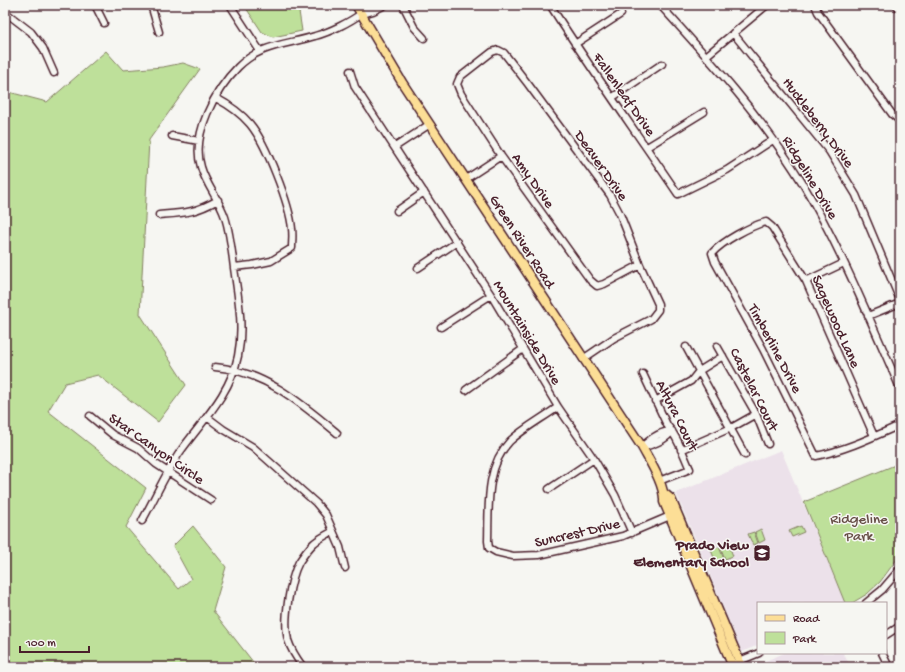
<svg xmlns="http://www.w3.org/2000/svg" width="905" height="672" viewBox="0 0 905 672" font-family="'Gochi Hand',sans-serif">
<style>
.built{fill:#ece1ea}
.green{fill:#bee09a;stroke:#848062}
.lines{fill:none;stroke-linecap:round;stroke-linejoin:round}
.minor-casing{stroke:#4a1f2b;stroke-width:9}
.major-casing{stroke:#4a1f2b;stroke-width:11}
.minor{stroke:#f6f6f2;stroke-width:6}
.major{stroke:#fcde96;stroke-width:8}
.labels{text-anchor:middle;stroke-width:3;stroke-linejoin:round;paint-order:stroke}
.street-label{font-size:15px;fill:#4a1f2b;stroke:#f6f6f2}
.park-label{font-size:15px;fill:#674f47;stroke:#f6f6f2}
.poi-label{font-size:15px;font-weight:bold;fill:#4a1f2b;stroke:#f6f6f2;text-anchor:end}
</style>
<rect width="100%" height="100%" fill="#f6f6f2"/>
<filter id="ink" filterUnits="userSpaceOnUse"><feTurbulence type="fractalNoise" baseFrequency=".025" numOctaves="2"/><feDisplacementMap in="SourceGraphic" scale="8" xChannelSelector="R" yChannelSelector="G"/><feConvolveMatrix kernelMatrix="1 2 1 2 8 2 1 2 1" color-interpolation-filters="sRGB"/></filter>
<g filter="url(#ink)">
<path class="built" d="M 781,450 L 845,603 L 758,603 L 758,645 L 742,652 L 676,493 Z
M 784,653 L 843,653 L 851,667 L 752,667 Z"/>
<path class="green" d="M 244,5 L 298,5 L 302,31 L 273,37 L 262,32 Z
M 106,51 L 123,70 L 163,67 L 183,63 L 200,69 L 149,140 L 140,314 L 186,385 L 158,422 L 98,375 L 65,383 L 48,411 L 146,488 L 126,527 L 179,589 L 191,579 L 173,546 L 193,526 L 226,567 L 213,611 L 257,667 L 5,667 L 5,91 L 47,102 Z
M 900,463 L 900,555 L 880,582 L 867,594 L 852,603 L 845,603 L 804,502 Z
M 801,526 L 804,532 L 792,537 L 789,531 Z
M 761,529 L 765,540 L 759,543 L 755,532 Z
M 754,532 L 758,543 L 753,545 L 748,534 Z
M 728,543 L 733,556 L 725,559 L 720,546 Z
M 719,547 L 724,559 L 716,563 L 711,550 Z"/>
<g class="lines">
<g class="minor-casing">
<path id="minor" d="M 95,5 L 104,23
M 151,5 L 159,32
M 230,5 L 260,51
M 403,5 L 414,27 L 424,38
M 556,5 L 552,8 C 592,71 636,132 678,194 L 727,170 L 773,140
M 660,5 C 711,61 763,118 803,184 C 841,249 870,320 900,388
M 815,5 L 818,12 L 892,114 L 900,121
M 896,5 L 900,10
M 5,12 L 31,32 L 43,48 L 54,73
M 363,14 L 373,11 L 385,5
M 733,33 L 829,151 L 856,195 L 900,300
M 575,44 L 621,14
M 706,56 L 767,5
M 350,71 L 355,87 L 491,295 L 558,407 L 594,459 L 615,495 L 632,533
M 613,97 L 662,64
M 216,98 C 229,105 240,112 250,124 C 266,143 290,205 292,229 C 293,235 292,242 292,248 L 271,261 L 252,265 L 234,267
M 172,136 L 199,141
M 395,147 L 430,124
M 647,147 L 704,112
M 466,179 L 501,156
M 397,211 L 424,192
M 159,215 C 184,213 195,213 218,200
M 418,268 L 457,242
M 806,281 L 844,263
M 868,316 L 900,303
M 441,327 L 491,295
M 717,346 L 756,414 L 768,444
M 686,347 L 745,455
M 583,359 L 614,338 L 651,319 L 658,310 L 658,304 L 640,265 L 620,214 L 610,195 L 528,84 L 504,53 L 498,50 L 492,52 L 460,77 L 457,84 L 461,94 L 501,156 L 590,280 L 597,286 L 604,284 L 640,265
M 215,367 C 264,371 301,403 337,433
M 643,374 L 667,425 C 678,437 683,454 690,469 L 659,481
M 466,390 L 523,349
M 655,401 L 691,381 L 699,371 L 723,356
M 558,407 C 543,418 524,428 510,441 C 485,467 489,508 488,541 L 489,548 L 496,552 L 513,556 L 539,555 L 623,536 L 670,516
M 90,416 L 113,435 L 138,448 L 156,464 L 211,500
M 207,417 L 223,429 L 253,447 L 316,503 L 326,515 L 340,547 L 345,568
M 874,436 L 806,281 L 772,227 L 766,222 C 750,226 723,241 712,253 L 715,262 L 763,349 L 816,456 C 846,450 873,437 900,425
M 642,447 C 650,439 660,431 672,431
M 644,447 C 654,444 666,440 672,431
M 681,450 L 731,428 L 756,414
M 549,489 L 594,459
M 142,521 C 155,498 165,474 180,452 C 202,421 230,395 238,356 C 244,326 238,297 234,268 C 232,251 230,233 225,217 C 219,199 206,185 201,167 C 191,135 215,90 238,67 C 261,44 286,45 315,36 C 330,32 350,22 362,13 C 366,11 369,7 372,5
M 866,603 L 882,590 L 900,569
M 886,635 L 900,626
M 882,653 L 889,667
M 732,664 L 759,653
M 303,667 C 297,659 291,650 288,640 C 283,621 290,579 299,562 C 303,556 308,549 313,544 C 318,539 327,535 333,531"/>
</g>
<g class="major-casing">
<path id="major" d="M 356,5 L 403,84 L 642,447 C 650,462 665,485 664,502 L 733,667
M 665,494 L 671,499 L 742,667"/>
</g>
<use href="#minor" class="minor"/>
<use href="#major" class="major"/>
</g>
</g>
<defs>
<g id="school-square" transform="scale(0.9)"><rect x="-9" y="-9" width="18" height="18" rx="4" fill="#4a1f2b" stroke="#f6f6f2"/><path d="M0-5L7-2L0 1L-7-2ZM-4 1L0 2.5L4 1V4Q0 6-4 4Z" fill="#fff"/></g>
</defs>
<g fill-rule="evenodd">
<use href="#school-square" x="762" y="553"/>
</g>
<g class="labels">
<g class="street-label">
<text transform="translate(625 94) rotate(55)" y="5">Fallenleaf Drive</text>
<text transform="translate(819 122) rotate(53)" y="5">Huckleberry Drive</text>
<text transform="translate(602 165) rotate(55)" y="5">Deaver Drive</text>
<text transform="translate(811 177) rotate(59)" y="5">Ridgeline Drive</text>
<text transform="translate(534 180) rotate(55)" y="5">Amy Drive</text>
<text transform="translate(523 241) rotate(57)" y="5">Green River Road</text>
<text transform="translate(837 321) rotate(66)" y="5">Sagewood Lane</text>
<text transform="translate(528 332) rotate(59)" y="5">Mountainside Drive</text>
<text transform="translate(776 348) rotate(62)" y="5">Timberline Drive</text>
<text transform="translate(755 389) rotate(63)" y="5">Castelar Court</text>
<text transform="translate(678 415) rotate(63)" y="5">Altura Court</text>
<text transform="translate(157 448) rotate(35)" y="5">Star Canyon Circle</text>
<text transform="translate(577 532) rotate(-13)" y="5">Suncrest Drive</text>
</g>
<g class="park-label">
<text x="859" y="523">Ridgeline<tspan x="859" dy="17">Park</tspan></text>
</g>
<g class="poi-label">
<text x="749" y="549">Prado View<tspan x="749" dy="17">Elementary School</tspan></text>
</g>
</g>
<rect width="905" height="672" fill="none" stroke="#f6f6f2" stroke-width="20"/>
<rect x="10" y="10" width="885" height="652" fill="none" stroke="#4a1f2b" stroke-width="1.5" filter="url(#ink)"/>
<rect x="757" y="602" width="130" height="52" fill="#f6f6f2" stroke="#b1a0a2"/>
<rect x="765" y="615" width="20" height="6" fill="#fcde96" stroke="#b1a0a2"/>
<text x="793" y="622" font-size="12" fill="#4a1f2b">Road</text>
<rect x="765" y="632" width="20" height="12" fill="#bee09a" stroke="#b1a0a2"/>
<text x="793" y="642" font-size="12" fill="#4a1f2b">Park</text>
<path d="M20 646v6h69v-6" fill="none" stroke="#4a1f2b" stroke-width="2"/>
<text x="26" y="646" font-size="12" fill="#4a1f2b" stroke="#f6f6f2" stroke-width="3" paint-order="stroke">100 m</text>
</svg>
